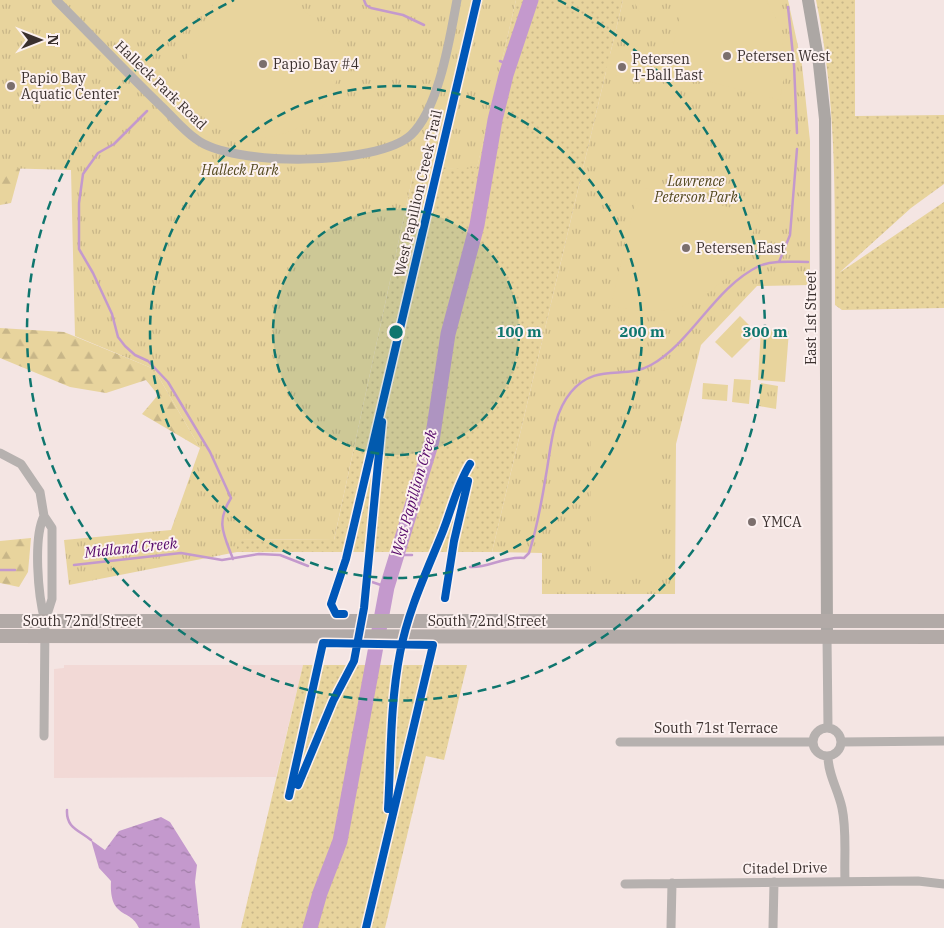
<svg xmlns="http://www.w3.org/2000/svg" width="944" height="928" viewBox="0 0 944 928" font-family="'IBM Plex Serif',serif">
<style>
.built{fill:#f2d9d6}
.grass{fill:url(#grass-dots)}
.forest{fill:url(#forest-firs)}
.park{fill:url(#park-tufts)}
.pitch{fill:#e8d49d}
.water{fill:url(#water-ripples)}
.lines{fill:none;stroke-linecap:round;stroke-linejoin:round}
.stream{stroke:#c499cd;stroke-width:2.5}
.river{stroke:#c499cd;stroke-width:15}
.minor{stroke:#b6b1af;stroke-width:9}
.secondary{stroke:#aca7a4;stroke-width:12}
.primary{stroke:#b2aaa7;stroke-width:14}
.cycleway-casing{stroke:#fcf1f0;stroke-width:11}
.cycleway{stroke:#0057b8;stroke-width:8}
.ring{fill:none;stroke:#0f766e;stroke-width:2.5;stroke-dasharray:9 6}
.poi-dot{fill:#7b6f6d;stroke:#fcf1f0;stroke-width:2}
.labels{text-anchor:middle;stroke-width:4;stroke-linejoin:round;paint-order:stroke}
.poi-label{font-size:14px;fill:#3a302e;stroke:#fcf1f0;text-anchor:start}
.street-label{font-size:14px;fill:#3a302e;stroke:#fcf1f0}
.park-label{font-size:14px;font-style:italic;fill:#53481e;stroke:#fcf1f0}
.water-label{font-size:15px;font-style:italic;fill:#55086a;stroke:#fcf1f0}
.centre{fill:#0f766e;stroke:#fcf1f0;stroke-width:2.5}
.ring-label{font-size:15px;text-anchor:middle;font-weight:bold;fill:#0f766e;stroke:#fcf1f0;stroke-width:4;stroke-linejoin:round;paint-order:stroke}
</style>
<defs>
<pattern id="grass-dots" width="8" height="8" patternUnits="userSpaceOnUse" patternTransform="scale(1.25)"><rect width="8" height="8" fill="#e8d49d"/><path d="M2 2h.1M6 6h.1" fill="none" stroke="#c8b688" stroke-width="1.8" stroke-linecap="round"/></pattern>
<pattern id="forest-firs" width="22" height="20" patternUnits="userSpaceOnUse" patternTransform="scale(1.25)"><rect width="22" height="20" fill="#e8d49d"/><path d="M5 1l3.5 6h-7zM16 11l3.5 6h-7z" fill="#c8b688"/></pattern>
<pattern id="park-tufts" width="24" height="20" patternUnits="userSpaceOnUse" patternTransform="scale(1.25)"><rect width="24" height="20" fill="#e8d49d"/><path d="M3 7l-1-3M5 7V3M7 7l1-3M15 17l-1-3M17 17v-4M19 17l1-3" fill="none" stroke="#c8b688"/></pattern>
<pattern id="water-ripples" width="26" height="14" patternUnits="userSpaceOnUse" patternTransform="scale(1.25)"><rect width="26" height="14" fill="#c499cd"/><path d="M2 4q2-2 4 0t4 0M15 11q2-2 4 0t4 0" fill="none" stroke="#a07da7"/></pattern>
</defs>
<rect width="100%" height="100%" fill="#f4e5e3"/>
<path class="built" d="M 64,665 L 303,665 L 276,777 L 54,778 L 54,669 L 64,668 Z"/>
<path class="grass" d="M 516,0 L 623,0 L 492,552 L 237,552 L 237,539 L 334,540 L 414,170 L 477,167 Z
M 816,0 L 855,0 L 855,116 L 944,115 L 944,184 L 911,208 L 839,273 L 944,202 L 944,308 L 842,310 L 835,305 C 835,204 837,100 816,0 Z
M 303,665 L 467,665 L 444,760 L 426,756 L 385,928 L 241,928 Z"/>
<path class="forest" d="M 0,166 L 21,166 L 11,203 L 0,205 Z
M 0,328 L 64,332 L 154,369 L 200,448 L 142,414 L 158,395 L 146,380 L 106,393 L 70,387 L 0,358 Z
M 31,538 L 28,572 L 19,587 L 0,583 L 0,541 Z"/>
<path class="park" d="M 0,0 L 516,0 L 477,168 L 414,170 L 334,540 L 237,539 L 237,552 L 69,585 L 64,540 L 171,530 L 200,448 L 154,369 L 75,336 L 71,170 L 0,168 Z
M 623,0 L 788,0 L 802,65 L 810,141 L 810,285 L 757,286 L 701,345 L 676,444 L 675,594 L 542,594 L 542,553 L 492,552 Z
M 734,379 L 751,380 L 749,404 L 732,402 Z
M 703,383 L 728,385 L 727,401 L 702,399 Z
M 761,383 L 778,386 L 776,409 L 759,406 Z"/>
<path class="pitch" d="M 215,0 L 292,0 L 349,50 C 342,68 335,87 325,103 C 302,137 255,148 219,127 C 202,118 187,101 173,87 Z
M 633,0 L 662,0 L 657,15 L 640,12 Z
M 684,0 L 766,0 C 787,31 787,64 780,100 L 672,72 L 669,62 Z
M 621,46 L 640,51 L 634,79 L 606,73 C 607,61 608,50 621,46 Z
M 645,188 L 759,214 C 739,285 686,328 611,305 L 637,196 Z
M 740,316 L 757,333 L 732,358 L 715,342 Z
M 761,329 L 789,331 L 785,382 L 758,380 Z
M 591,437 L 660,437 L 660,578 L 591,578 Z"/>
<path class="water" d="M 161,817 L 170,822 L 197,865 L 195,882 L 200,928 L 139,928 C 131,908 109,920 111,881 L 99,868 L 91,840 L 105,850 L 119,831 Z"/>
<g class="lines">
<path class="stream" d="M 364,0 L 366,5 L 371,8 L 403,15 L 424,25
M 788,7 L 794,65 L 797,133
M 500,61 L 509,65
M 147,111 L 114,144 L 98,153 L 83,174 L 79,203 L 79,249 L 93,273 L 112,314 L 118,337 L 125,346 L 135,355 L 148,361 L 168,382 L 210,452 L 231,498 C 216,522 223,533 233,559
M 779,262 L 790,235 L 797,149
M 398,555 L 412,555
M 74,565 L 181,553 L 222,560 L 259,554 L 280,555 L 308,566
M 470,567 C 489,568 504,556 524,558 L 529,553 C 537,528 542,500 546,475 C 551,448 552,415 571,392 C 596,362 625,380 651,365 C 693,341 714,288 759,266 C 773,260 792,262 808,262
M 0,570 L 15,570
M 372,582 L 387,587
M 67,810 C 66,828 79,830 91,840"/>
<path class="river" d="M 310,928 L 320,893 L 340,841 L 387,587 L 432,441 L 448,334 L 477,225 L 495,120 L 506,75 L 531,0"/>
<path class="minor" d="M 56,0 C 91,35 125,71 160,105 C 172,116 183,130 196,139 C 232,167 377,166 411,135 C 439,109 450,37 457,0
M 0,453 L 21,464 L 40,492 L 44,516 L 52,528 L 52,599 L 45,621
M 44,516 C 33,538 38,596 45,621 L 44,736
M 827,637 L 828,728
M813 742a14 14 0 1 1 28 0a14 14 0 1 1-28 0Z
M 620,742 L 813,742
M 841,742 L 944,741
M 828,756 C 828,775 838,789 842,808 C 847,831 844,857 845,881
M 625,884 L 918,881 L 944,884
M 671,928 L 672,883
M 773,928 L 774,882"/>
<path class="secondary" d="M 808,0 L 819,64 L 825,119 L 827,637"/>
<path class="primary" d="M 0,621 L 944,621
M 0,636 L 944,637"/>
<g class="cycleway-casing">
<path id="cycleway" d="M 445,598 L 454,541 L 468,481
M 344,614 L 336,614 L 331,604 L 346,559 L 477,0
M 298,785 L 333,701 L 354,661 L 364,608 L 382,422
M 289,796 L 323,643 L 433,645 L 366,928
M 388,809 C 391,758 390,704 400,653 C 408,610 427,571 443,531 C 452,508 457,485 470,464"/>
</g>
<use href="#cycleway" class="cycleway"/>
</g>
<circle cx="396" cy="332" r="123" fill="#0f766e" fill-opacity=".12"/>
<g class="ring">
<circle cx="396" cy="332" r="123"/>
<circle cx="396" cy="332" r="246"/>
<path d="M558 0A369 369 0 1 1 234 0"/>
</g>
<g class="poi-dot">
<circle cx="727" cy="56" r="5"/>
<circle cx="263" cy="64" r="5"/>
<circle cx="622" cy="67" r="5"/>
<circle cx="11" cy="86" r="5"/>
<circle cx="686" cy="248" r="5"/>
<circle cx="752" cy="522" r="5"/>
</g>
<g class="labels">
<g class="poi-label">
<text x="737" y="61">Petersen West</text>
<text x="632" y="64">Petersen<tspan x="632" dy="16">T-Ball East</tspan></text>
<text x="273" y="69">Papio Bay #4</text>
<text x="21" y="83">Papio Bay<tspan x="21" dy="16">Aquatic Center</tspan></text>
<text x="696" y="253">Petersen East</text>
<text x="762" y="527">YMCA</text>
</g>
<g class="street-label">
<text transform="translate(161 85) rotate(44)" y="5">Halleck Park Road</text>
<text transform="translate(418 193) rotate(-77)" y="5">West Papillion Creek Trail</text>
<text transform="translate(811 318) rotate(-90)" y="5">East 1st Street</text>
<text x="82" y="626">South 72nd Street</text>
<text x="487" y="626">South 72nd Street</text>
<text x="716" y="733">South 71st Terrace</text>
<text transform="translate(785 868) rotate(-1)" y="5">Citadel Drive</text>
</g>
<g class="park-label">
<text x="240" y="175">Halleck Park</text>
<text x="696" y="186">Lawrence<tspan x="696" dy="16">Peterson Park</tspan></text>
</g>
<g class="water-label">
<text transform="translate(414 493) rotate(-74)" y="5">West Papillion Creek</text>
<text transform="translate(131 548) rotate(-6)" y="5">Midland Creek</text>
</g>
</g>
<circle cx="396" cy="332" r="8" class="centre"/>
<g class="ring-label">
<text x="519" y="337">100 m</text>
<text x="642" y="337">200 m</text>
<text x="765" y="337">300 m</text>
</g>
<g transform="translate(40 40) rotate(90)" stroke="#fcf1f0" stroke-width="4" paint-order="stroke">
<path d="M0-4L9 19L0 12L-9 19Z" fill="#3a302e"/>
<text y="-8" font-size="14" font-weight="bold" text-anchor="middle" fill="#3a302e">N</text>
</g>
</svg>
